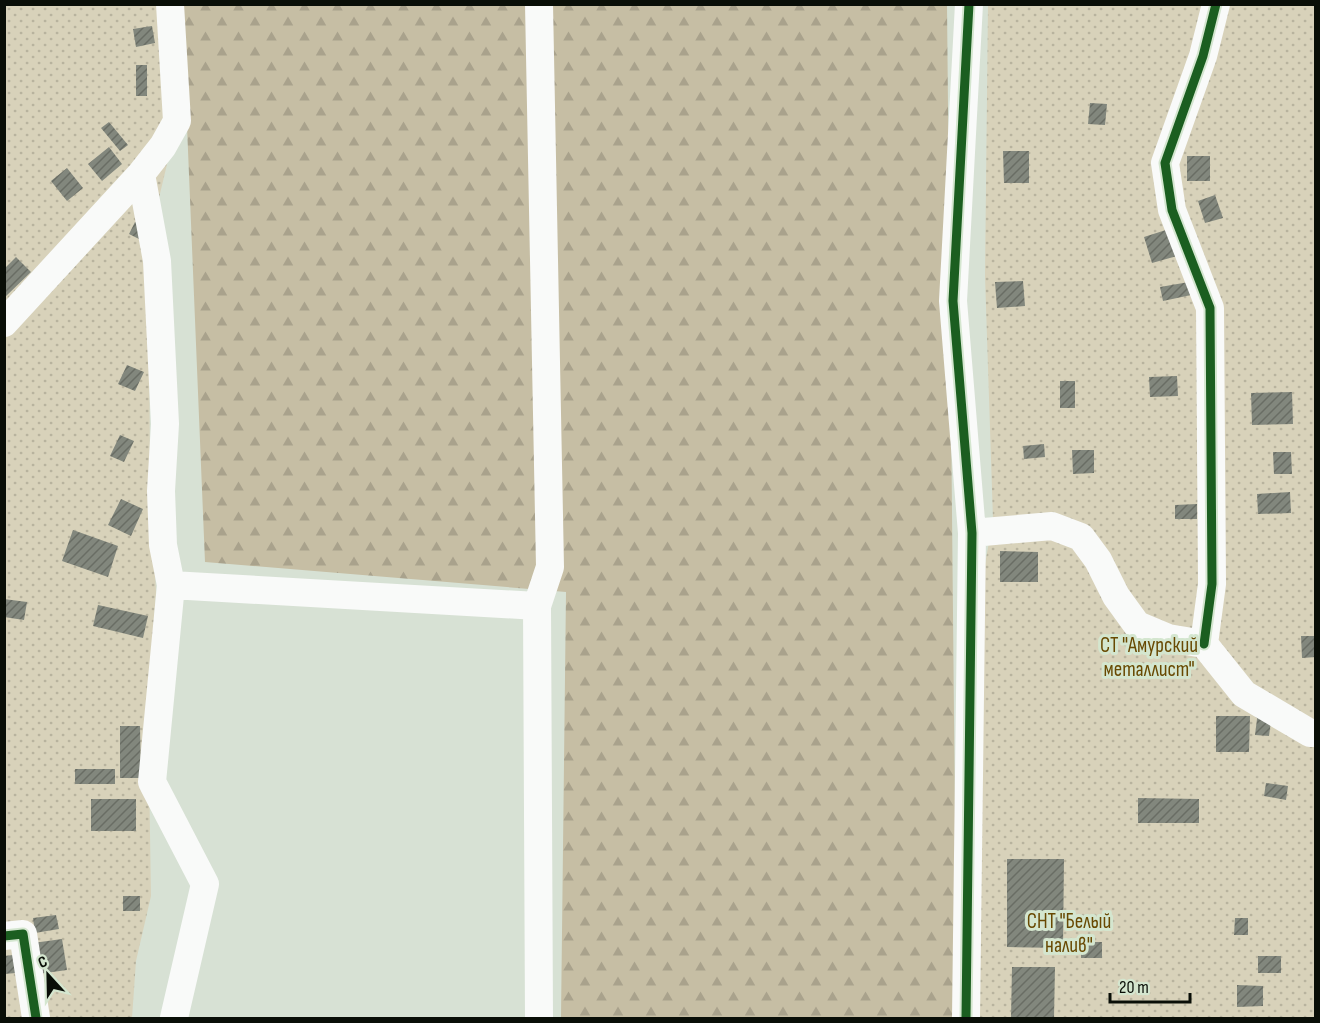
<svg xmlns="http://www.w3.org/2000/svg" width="1320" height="1023" viewBox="0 0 1320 1023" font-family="'Sofia Sans Condensed',sans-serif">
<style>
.forest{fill:url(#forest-firs)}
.garden{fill:url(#garden-dots)}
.building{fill:url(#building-hatch)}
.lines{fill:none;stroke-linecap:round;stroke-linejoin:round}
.minor{stroke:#f9faf9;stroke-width:28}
.cycleway-casing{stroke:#d4e6cf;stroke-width:13}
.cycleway{stroke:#1b5e20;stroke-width:9}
.labels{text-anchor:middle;stroke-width:6;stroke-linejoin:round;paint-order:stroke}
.park-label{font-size:21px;fill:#684902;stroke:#d4e6cf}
</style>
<defs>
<pattern id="forest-firs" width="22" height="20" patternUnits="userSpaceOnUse" patternTransform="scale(1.5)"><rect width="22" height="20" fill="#c6bea4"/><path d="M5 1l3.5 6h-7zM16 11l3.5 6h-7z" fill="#a9a28c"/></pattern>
<pattern id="garden-dots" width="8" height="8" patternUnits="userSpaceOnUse" patternTransform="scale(1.5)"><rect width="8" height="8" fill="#d8d2ba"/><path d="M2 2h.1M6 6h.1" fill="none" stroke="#b8b39e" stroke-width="1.8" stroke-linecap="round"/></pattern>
<pattern id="building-hatch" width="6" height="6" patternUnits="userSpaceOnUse" patternTransform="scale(1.5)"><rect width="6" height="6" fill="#82877d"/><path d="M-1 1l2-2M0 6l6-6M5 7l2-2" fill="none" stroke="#696d64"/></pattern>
</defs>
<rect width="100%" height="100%" fill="#d7e1d4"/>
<path class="forest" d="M 182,5 L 947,5 L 957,1018 L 561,1018 L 566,592 L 205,562 Z"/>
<path class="garden" d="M 5,5 L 176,5 L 180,110 L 158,202 L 149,310 L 150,477 L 156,592 L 148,705 L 151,896 L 136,961 L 132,1018 L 5,1018 Z
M 988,5 L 1315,5 L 1315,1018 L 980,1018 L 981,586 L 993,520 L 985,276 Z"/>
<path class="building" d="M 152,26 L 155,43 L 136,47 L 133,29 Z
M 136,65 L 147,65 L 147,96 L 136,96 Z
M 1090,103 L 1107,104 L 1105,125 L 1088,124 Z
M 109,122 L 128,145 L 120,151 L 101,128 Z
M 109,147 L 122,164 L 102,181 L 88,164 Z
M 1003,151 L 1029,151 L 1029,183 L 1004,183 Z
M 1187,156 L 1210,156 L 1210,181 L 1187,181 Z
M 67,168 L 83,188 L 67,201 L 51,181 Z
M 1215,195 L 1223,218 L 1205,223 L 1198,201 Z
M 135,222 L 145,227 L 139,239 L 129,234 Z
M 1169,229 L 1177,256 L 1152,263 L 1144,237 Z
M 16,257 L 31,272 L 4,298 L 4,269 Z
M 1023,281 L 1025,306 L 997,308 L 995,282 Z
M 1189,282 L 1191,295 L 1163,301 L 1160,287 Z
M 127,365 L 144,372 L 135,391 L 118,384 Z
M 1177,376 L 1178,396 L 1150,397 L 1149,377 Z
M 1060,381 L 1075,381 L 1075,408 L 1060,408 Z
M 1292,392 L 1293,424 L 1252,425 L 1251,393 Z
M 120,435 L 134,441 L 124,462 L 110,456 Z
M 1044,444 L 1045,457 L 1024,459 L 1023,446 Z
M 1072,450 L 1094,450 L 1094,473 L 1073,474 Z
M 1273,452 L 1291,452 L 1292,474 L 1274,474 Z
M 1290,492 L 1291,513 L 1258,514 L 1257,494 Z
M 121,499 L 143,509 L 131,536 L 108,525 Z
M 1197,504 L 1197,519 L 1175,519 L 1175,505 Z
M 73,530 L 118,546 L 108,577 L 62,561 Z
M 1000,551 L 1038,552 L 1038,582 L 1000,582 Z
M 4,599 L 27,602 L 24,620 L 4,617 Z
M 98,605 L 148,616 L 143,638 L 93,626 Z
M 1301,636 L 1316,636 L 1316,657 L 1302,658 Z
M 1258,711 L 1272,713 L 1269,736 L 1255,735 Z
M 1216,716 L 1250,716 L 1249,752 L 1216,752 Z
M 120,726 L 140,726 L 141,778 L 120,778 Z
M 75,769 L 115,769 L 115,784 L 75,784 Z
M 1266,783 L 1288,786 L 1286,800 L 1264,796 Z
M 1138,798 L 1199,799 L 1199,823 L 1138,823 Z
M 91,799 L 136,799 L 136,831 L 91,831 Z
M 1007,859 L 1064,859 L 1063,948 L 1007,947 Z
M 123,896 L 140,896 L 140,911 L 123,911 Z
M 56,915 L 59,929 L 35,933 L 33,918 Z
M 1235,918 L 1248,918 L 1248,935 L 1234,935 Z
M 62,939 L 67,970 L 38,974 L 33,943 Z
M 1081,942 L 1102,942 L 1102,958 L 1081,958 Z
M 13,955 L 16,973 L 4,974 L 4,956 Z
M 1258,956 L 1281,956 L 1281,973 L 1258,973 Z
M 1012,967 L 1055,967 L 1054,1018 L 1011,1018 Z
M 1237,985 L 1263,986 L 1263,1006 L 1237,1007 Z"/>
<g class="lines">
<path class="minor" d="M 141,174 L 157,261 L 165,424 L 161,491 L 163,545 L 171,585 L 537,606 L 539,1018
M 4,323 L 141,174 L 163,146 L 177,121 L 170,4
M 972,533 L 1052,526 L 1081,537 L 1098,560 L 1116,596 L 1137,625 L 1168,638 L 1204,644 L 1244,694 L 1310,733 L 1316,733
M 171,585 L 152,782 L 205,884 L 174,1018
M 537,606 L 550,567 L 539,4
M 1204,644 L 1212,584 L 1210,308 L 1172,210 L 1165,163 L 1203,56 L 1216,4
M 4,936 L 23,934 L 36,1018
M 966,1018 L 972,533 L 953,301 L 969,4"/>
<g class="cycleway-casing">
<path id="cycleway" d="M 1204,644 L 1212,584 L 1210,308 L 1172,210 L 1165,163 L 1203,56 L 1216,4
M 4,936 L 23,934 L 36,1018
M 966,1018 L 972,533 L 953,301 L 969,4"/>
</g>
<use href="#cycleway" class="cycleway"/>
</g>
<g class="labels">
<g class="park-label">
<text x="1149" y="652">СТ "Амурский<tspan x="1149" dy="24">металлист"</tspan></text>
<text x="1069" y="928">СНТ "Белый<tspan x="1069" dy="24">налив"</tspan></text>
</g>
</g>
<rect width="1320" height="1023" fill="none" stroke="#090e07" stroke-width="12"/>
<g transform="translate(48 975) rotate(338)" stroke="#d4e6cf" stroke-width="4.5" paint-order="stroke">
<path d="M0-4.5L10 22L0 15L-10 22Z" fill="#090e07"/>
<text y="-9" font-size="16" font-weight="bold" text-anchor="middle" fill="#090e07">С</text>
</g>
<path d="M1110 993v9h80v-9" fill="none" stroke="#090e07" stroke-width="3"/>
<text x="1119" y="993" font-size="18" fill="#090e07" stroke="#d4e6cf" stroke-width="4.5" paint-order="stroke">20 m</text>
</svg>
